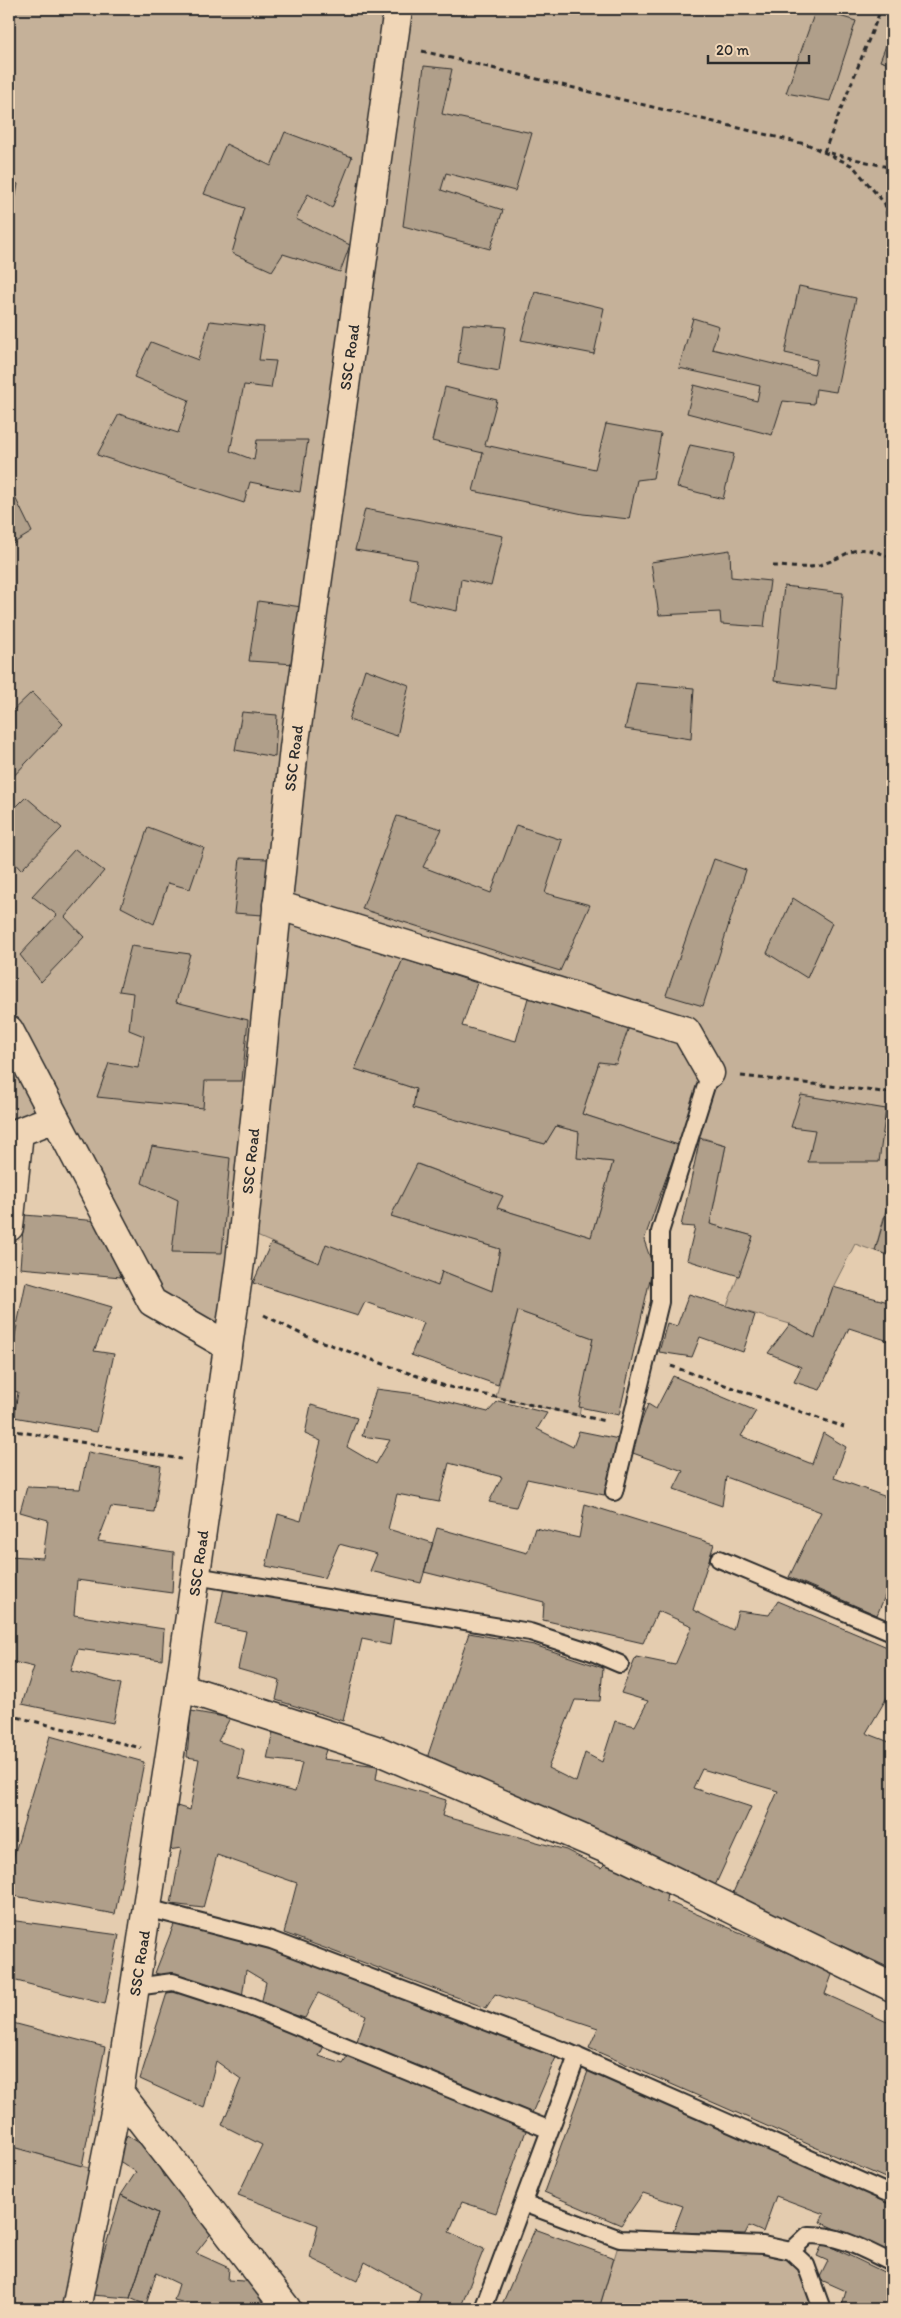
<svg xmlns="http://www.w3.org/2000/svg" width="901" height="2318" viewBox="0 0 901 2318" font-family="Itim,sans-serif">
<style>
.green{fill:#c5b199;stroke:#786e62}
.building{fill:#b09f8a;stroke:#2b2b2b}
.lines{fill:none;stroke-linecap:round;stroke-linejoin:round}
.service-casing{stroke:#2b2b2b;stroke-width:20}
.minor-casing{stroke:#2b2b2b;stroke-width:31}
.tertiary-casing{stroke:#2b2b2b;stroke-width:31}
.secondary-casing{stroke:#2b2b2b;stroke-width:31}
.path{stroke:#2b2b2b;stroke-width:3;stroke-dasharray:5 4;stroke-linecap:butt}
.service{stroke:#f0d6b7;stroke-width:16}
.minor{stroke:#f0d6b7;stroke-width:28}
.tertiary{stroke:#f0d6b7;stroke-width:28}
.secondary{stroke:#f0d6b7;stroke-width:28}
.labels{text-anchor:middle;stroke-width:4.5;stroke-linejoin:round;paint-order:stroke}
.street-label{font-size:16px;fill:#2b2b2b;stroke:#f0d6b7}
</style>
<rect width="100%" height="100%" fill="#e4ccaf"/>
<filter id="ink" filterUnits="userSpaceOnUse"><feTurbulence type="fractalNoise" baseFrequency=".02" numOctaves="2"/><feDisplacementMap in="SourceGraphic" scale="10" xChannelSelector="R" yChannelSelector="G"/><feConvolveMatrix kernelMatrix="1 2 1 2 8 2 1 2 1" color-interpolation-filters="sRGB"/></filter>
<g filter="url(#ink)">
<path class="green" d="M 9,9 L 892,9 L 892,1210 L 886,1209 L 875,1251 L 855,1244 L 833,1287 L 815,1338 L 790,1324 L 727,1306 L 753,1236 L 710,1224 L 726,1145 L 691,1134 L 678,1145 L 582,1114 L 599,1062 L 633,1015 L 409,946 L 355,1069 L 416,1089 L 414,1108 L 545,1144 L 556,1126 L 579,1132 L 578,1158 L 613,1162 L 591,1237 L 497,1208 L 502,1196 L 418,1164 L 391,1216 L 500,1249 L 492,1291 L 442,1271 L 438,1286 L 319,1263 L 243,1230 L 228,1346 L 152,1302 L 55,1118 L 19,1132 L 9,1227 Z
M 518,1311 L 593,1338 L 579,1416 L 496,1397 Z
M 9,2146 L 103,2172 L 76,2309 L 9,2309 Z
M 620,2239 L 791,2251 L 822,2309 L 599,2309 Z"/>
<path class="building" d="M 816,9 L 856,21 L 830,101 L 786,93 Z
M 892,30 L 892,65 L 880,61 Z
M 424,66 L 452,69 L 442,114 L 532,133 L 515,191 L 446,173 L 441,190 L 503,210 L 490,249 L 403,226 Z
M 285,132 L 352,157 L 332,208 L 308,194 L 296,219 L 350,245 L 340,272 L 283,254 L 272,271 L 232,253 L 245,208 L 204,194 L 226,144 L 271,166 Z
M 9,181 L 18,184 L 11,223 L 9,223 Z
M 799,286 L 856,298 L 836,392 L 816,389 L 814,404 L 783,401 L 772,435 L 687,413 L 694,385 L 757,401 L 760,386 L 679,368 L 693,318 L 719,326 L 712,349 L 814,374 L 817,360 L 785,353 Z
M 535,292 L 604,308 L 594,354 L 521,340 Z
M 210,321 L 264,327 L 259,360 L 276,361 L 271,388 L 244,385 L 230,451 L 254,460 L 257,440 L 308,440 L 300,492 L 250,482 L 244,503 L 97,455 L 119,414 L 178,433 L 189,400 L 134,377 L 151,342 L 198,360 Z
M 463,324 L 506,327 L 499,371 L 458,363 Z
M 445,387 L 497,400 L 485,445 L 595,469 L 606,424 L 661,434 L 653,478 L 637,480 L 629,519 L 583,514 L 473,491 L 483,453 L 432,441 Z
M 690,445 L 734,454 L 723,499 L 677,487 Z
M 9,485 L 32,532 L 9,546 Z
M 365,509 L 503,536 L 491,586 L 461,579 L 457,611 L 410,601 L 417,560 L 355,550 Z
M 730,550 L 731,577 L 770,581 L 764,627 L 721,624 L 720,612 L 659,615 L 651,562 Z
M 784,586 L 843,593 L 836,689 L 774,681 Z
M 258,601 L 302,607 L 295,664 L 249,661 Z
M 365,669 L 409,685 L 397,736 L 349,720 Z
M 636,683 L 694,688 L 691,739 L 625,729 Z
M 32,692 L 63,724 L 9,781 L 9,714 Z
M 242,712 L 277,715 L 275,757 L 235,750 Z
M 26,797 L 62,828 L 21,870 L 9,857 L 9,814 Z
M 397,816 L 442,829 L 423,867 L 491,893 L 516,825 L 562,840 L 545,893 L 590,905 L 560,971 L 362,909 Z
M 148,827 L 204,848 L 190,889 L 168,883 L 154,924 L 121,907 Z
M 75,849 L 104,871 L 65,917 L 84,937 L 41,982 L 20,955 L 57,915 L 32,896 Z
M 240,858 L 268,859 L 263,915 L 234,913 Z
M 714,859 L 746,870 L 703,1006 L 666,995 Z
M 793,898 L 832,923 L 807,978 L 767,953 Z
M 131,946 L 190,954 L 176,1002 L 248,1020 L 242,1081 L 205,1081 L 203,1108 L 97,1097 L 109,1063 L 138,1068 L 144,1036 L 129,1030 L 133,993 L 119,991 Z
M 403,959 L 477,983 L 462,1026 L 516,1041 L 528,998 L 629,1027 L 616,1064 L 599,1062 L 582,1114 L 678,1145 L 644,1240 L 653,1266 L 619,1415 L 579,1407 L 593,1338 L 518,1311 L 498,1385 L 411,1355 L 424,1323 L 365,1302 L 358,1316 L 253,1283 L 271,1243 L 319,1263 L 326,1244 L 438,1286 L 442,1271 L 492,1291 L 500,1249 L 391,1216 L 417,1164 L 503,1196 L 497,1208 L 591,1237 L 613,1162 L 577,1158 L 579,1132 L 556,1126 L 545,1144 L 413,1108 L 416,1089 L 355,1069 Z
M 801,1095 L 886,1109 L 879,1162 L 808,1162 L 815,1130 L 791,1127 Z
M 700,1138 L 726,1145 L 710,1224 L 753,1236 L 739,1276 L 687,1260 L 695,1227 L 681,1226 Z
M 152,1146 L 230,1158 L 222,1253 L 172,1252 L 178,1200 L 142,1183 Z
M 887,1209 L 892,1210 L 892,1256 L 875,1251 Z
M 24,1215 L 99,1221 L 121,1277 L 20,1268 Z
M 26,1282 L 112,1307 L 94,1351 L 114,1354 L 97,1432 L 14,1417 L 18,1392 L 9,1390 L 9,1364 Z
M 833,1287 L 892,1303 L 892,1342 L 849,1328 L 820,1390 L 794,1382 L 801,1367 L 768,1353 L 790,1324 L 815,1338 Z
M 689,1294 L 755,1315 L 743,1352 L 700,1337 L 692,1357 L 659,1352 L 667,1323 L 677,1326 Z
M 673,1376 L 756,1411 L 741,1436 L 812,1464 L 823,1433 L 846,1447 L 834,1478 L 892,1499 L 892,1579 L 877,1615 L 789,1577 L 821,1512 L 726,1477 L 722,1506 L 674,1489 L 683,1471 L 630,1452 L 648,1404 L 656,1409 Z
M 376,1389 L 416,1394 L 488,1412 L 498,1401 L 547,1413 L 537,1429 L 573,1447 L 579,1431 L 624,1440 L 604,1495 L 527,1479 L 516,1507 L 489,1502 L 502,1477 L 449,1463 L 439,1502 L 397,1494 L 388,1529 L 433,1543 L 421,1583 L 370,1571 L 377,1554 L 339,1544 L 324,1578 L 266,1566 L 278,1514 L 301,1521 L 321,1441 L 305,1434 L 311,1405 L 357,1418 L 347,1447 L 376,1464 L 390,1440 L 362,1436 Z
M 88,1452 L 161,1466 L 154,1512 L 111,1507 L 98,1541 L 174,1552 L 172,1593 L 77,1580 L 74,1615 L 164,1629 L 162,1660 L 78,1649 L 71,1671 L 121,1684 L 113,1723 L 22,1704 L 34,1667 L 9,1661 L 9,1637 L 12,1627 L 9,1626 L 9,1556 L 43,1558 L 48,1520 L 20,1512 L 27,1487 L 80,1489 Z
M 585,1504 L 714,1544 L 693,1610 L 733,1630 L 738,1611 L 769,1615 L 778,1601 L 892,1649 L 892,1689 L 866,1733 L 892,1743 L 892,1969 L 732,1895 L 778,1791 L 702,1769 L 693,1788 L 751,1807 L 713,1890 L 427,1758 L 469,1633 L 534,1645 L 603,1668 L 600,1701 L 575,1700 L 548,1768 L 576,1782 L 585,1753 L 602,1762 L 615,1721 L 635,1726 L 648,1701 L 621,1693 L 636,1657 L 675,1665 L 692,1626 L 658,1611 L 643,1643 L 543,1620 L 544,1602 L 424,1572 L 437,1528 L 527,1553 L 535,1528 L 579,1538 Z
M 224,1588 L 394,1617 L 390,1645 L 362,1639 L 343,1721 L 276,1700 L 280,1681 L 238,1669 L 246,1631 L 216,1625 Z
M 191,1711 L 230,1718 L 218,1741 L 244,1750 L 239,1778 L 295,1792 L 302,1763 L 267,1759 L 273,1732 L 327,1747 L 323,1759 L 378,1766 L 376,1779 L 446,1800 L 442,1816 L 566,1850 L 601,1868 L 608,1861 L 667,1892 L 666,1901 L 833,1972 L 825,1994 L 887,2022 L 892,2007 L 892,2181 L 589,2048 L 598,2028 L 495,1994 L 486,2008 L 284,1933 L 297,1883 L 217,1855 L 203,1908 L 171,1904 L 181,1848 L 169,1850 L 177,1806 L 190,1810 L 199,1759 L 187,1757 Z
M 50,1736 L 144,1762 L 115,1914 L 9,1895 L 9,1872 Z
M 9,1920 L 119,1935 L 105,2004 L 9,1979 Z
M 175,1922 L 280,1952 L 557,2055 L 532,2113 L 357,2041 L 366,2015 L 318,1993 L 305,2018 L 261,2005 L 266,1982 L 246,1970 L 242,1997 L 155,1973 Z
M 181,1991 L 249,2014 L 324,2046 L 319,2056 L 343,2064 L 348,2056 L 527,2128 L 496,2213 L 462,2202 L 449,2232 L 484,2249 L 460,2309 L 416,2309 L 421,2293 L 365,2262 L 357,2281 L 310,2258 L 318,2225 L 238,2195 L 262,2145 L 222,2125 L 241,2079 L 216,2061 L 204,2108 L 140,2079 L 167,1993 Z
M 9,2022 L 105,2047 L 82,2166 L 9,2146 Z
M 588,2071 L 892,2204 L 892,2255 L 820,2222 L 824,2214 L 776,2196 L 763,2232 L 749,2226 L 745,2234 L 673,2232 L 683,2206 L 643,2193 L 621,2225 L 544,2192 Z
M 127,2135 L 150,2150 L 164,2177 L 170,2174 L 213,2231 L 196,2253 L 229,2268 L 228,2280 L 259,2282 L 262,2309 L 210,2309 L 174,2300 L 179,2284 L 156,2273 L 146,2305 L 130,2298 L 158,2213 L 121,2195 L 136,2172 L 118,2160 Z
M 121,2195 L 158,2213 L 130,2298 L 91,2295 Z
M 535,2229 L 614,2258 L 599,2309 L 500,2309 Z
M 823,2243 L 892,2276 L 892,2309 L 841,2309 L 846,2291 L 819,2279 L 828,2261 L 817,2256 Z"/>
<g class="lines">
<g class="service-casing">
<path id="service" d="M 614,1492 L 660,1302 L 660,1232 L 710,1073
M 719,1559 L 892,1632
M 196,1576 L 530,1632 L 592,1652 L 620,1664
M 147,1908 L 271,1940 L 567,2052 L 892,2195
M 135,1987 L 173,1982 L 250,2007 L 550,2130 L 577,2056
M 523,2203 L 620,2239 L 763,2245 L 791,2251 L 806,2265 L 822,2309
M 791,2251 L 808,2235 C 838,2234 865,2250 892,2263
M 483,2309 L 550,2130"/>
</g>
<g class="minor-casing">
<path id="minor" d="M 277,905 L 686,1031 L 710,1073
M 9,1030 L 152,1302 L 228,1346
M 9,1227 L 19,1132 L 55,1118
M 180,1687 L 379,1751 L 625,1857 L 892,1987"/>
</g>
<g class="tertiary-casing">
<path id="tertiary" d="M 287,2309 L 119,2092 L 178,1701 L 240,1262 L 294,748 L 398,9"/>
</g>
<g class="secondary-casing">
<path id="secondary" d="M 76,2309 L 119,2092"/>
</g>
<path class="path" d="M 422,51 L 809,145 L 853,166 L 885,204 L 892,241
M 824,152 L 881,9
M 830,153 L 892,168
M 773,566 C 786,566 803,569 816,566 C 851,557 851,539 892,558
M 741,1076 L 892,1093
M 264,1315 L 303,1335 L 445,1386 L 605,1421
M 671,1366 L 844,1427
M 9,1430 L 181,1459
M 9,1715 L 141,1748"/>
<use href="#service" class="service"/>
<use href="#minor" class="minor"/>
<use href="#tertiary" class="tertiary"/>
<use href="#secondary" class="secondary"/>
</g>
</g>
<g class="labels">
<g class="street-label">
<text transform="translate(349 357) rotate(-82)" y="6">SSC Road</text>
<text transform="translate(293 758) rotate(-83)" y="6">SSC Road</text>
<text transform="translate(250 1161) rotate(-84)" y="6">SSC Road</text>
<text transform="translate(198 1563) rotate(-82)" y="6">SSC Road</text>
<text transform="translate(139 1963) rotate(-81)" y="6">SSC Road</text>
</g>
</g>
<rect width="901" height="2318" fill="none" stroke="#f0d6b7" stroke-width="30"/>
<rect x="15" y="15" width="871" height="2288" fill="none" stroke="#2b2b2b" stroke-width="2" filter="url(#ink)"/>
<path d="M708 55v8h101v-8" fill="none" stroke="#2b2b2b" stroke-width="2.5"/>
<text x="716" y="55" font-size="15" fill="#2b2b2b" stroke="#f0d6b7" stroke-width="4" paint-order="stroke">20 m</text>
</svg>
